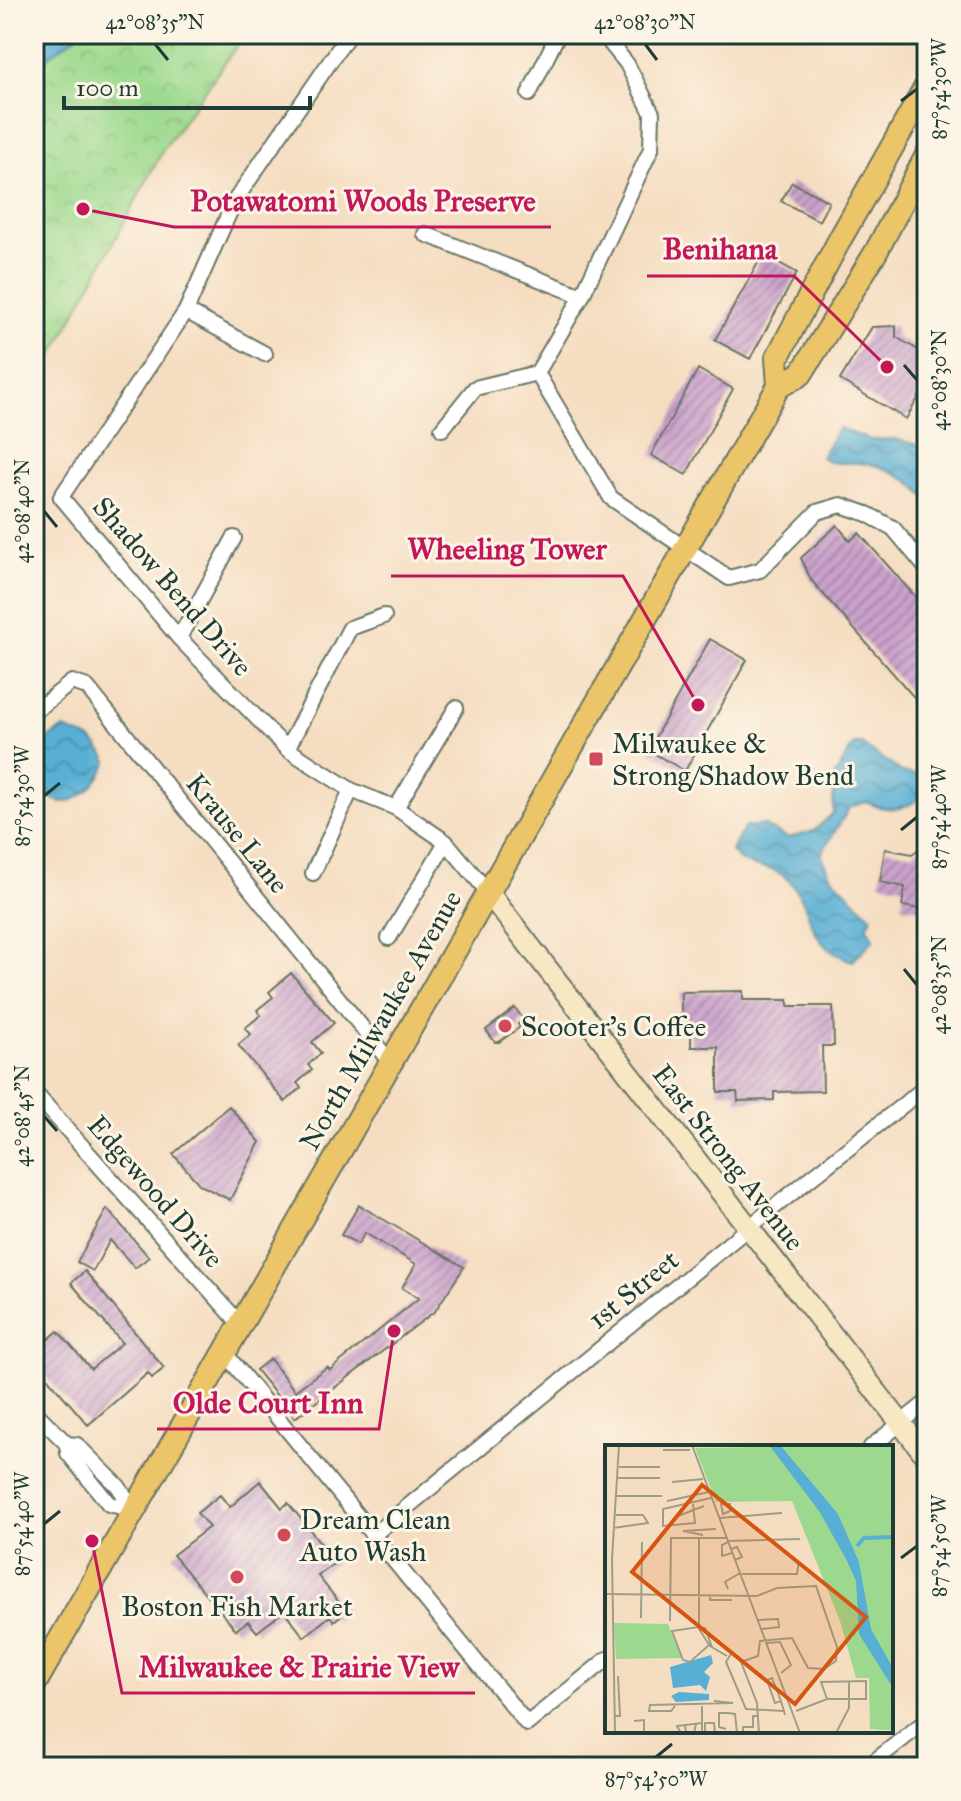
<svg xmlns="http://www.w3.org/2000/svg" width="961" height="1801" viewBox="0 0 961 1801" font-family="'IM FELL Great Primer',serif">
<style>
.park{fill:url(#park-crowns);stroke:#5e8b61;stroke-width:2}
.water{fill:url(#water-waves);stroke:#3c7684;stroke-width:2}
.building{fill:url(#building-hatch)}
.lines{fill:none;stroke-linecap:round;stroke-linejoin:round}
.street-casing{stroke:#6a7565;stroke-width:18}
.secondary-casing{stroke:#6a7565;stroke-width:24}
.primary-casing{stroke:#6a7565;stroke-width:26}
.street{stroke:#fff;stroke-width:14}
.secondary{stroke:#f7e8c3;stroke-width:20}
.primary{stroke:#ecc569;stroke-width:22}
.ticks{fill:none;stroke:#1f3d34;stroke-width:3}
.poi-dot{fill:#d1495b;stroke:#fcf5e5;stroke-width:3}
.labels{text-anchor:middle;stroke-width:6;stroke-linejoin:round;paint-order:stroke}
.street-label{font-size:28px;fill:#1f3d34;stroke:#fcf5e5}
.poi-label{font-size:28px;fill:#1f3d34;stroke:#fcf5e5;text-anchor:start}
.inset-river{fill:none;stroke:#58afd5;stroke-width:4}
.inset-road{fill:none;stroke:#9f9d89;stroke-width:2}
.view{fill:#d45610;fill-opacity:0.15;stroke:#d45610;stroke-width:4}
.inset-edge{fill:none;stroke:#1f3d34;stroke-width:4}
.leader{fill:none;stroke:#c2185b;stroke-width:3}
.callout-dot{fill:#c2185b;stroke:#fcf5e5;stroke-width:3}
.callout-label{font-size:30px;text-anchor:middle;font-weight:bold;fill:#c2185b;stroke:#fcf5e5;stroke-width:6;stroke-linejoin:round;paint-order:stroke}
.neatline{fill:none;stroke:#1f3d34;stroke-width:3}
.ticks-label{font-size:20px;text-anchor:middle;fill:#1f3d34}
</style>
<defs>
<pattern id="park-crowns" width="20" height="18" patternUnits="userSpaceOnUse" patternTransform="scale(2)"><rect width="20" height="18" fill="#9cd98e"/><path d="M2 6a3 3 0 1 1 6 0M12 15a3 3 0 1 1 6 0" fill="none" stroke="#86bb7b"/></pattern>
<pattern id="water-waves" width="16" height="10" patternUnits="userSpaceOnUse" patternTransform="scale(2)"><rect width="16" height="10" fill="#58afd5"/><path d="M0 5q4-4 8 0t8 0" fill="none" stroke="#4890ae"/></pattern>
<pattern id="building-hatch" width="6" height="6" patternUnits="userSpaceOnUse" patternTransform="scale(2)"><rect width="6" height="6" fill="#caa1cb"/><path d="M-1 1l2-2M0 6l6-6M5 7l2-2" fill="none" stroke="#a384a6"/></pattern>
</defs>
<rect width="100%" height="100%" fill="#fcf5e5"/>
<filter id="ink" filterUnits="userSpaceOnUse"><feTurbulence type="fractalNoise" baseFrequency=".0125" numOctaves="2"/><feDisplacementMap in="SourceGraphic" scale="16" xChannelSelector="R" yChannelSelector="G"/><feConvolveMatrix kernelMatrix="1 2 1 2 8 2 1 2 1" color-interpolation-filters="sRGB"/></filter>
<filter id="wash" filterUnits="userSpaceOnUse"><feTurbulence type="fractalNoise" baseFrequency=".006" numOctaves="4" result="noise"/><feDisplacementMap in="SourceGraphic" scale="32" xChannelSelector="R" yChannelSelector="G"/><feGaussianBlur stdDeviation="1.8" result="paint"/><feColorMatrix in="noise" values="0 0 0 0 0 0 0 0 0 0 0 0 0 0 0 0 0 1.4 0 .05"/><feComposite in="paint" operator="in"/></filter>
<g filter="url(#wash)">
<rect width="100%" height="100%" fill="#f5ddc1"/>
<path class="park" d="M 34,34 L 245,34 L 163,150 L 34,390 Z"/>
<path class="water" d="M 34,34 L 79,34 L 34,67 Z
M 839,428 L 870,440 L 895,439 L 927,447 L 927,499 C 910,478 886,465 859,463 C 845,462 834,466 821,457 Z
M 64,729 C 87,738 95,737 108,761 C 103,774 97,782 87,791 C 47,826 24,769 48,739 C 51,735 59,731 64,729 Z
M 854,744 L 861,744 L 902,772 L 927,777 C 923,811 891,814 866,802 L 850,807 L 821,854 L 830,875 L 872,917 L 867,927 L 874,939 L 853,961 C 801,946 818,906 785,877 C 766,861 751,875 731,851 L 745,827 L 763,825 L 788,838 L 814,831 L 833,813 L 834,777 Z"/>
<g id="blocks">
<path class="building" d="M 792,182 L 829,202 L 819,221 L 781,201 Z
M 763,254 L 797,273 L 750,359 L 715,340 Z
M 896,326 L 896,337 L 927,355 L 927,383 L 906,419 L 840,380 L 872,327 Z
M 698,369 L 733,389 L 686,475 L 651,455 Z
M 837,525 L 850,541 L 859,533 L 927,610 L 927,712 L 811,580 L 801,558 Z
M 710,639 L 747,660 L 685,771 L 648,750 Z
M 927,843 L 927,910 L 902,906 L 905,887 L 880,882 L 885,849 L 912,854 Z
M 291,973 L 334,1023 L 312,1042 L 321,1053 L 308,1065 L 312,1070 L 297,1083 L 301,1088 L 285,1102 L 238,1045 L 251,1034 L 245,1028 L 261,1015 L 257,1010 L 273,997 L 269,992 Z
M 743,991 L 743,1000 L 788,1000 L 788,1006 L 833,1006 L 834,1046 L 822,1046 L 823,1091 L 774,1092 L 774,1100 L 738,1101 L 737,1092 L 718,1092 L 718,1047 L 691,1047 L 691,1029 L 681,1029 L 681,992 Z
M 515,1008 L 524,1020 L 518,1024 L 520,1027 L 499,1042 L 495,1042 L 486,1030 Z
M 229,1106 L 260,1142 L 230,1200 L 200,1185 L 173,1154 Z
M 359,1205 L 464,1267 L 435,1311 L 295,1418 L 256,1370 L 270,1359 L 295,1391 L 327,1367 L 330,1370 L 419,1298 L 402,1288 L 416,1264 L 365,1233 L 358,1244 L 341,1235 Z
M 107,1209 L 149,1257 L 135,1268 L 110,1240 L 93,1271 L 77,1262 Z
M 85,1271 L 164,1368 L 152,1378 L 148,1373 L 88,1425 L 34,1362 L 34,1352 L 58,1331 L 91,1369 L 122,1343 L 71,1283 Z
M 260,1481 L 282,1508 L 288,1503 L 336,1562 L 318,1576 L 346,1611 L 334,1621 L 330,1616 L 304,1637 L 284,1611 L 257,1632 L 248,1621 L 236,1630 L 173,1555 L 209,1527 L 197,1513 L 220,1495 L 230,1507 Z"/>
</g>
</g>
<g filter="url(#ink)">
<use href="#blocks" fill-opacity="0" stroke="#6a7565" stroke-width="2"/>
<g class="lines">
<g class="street-casing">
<path id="street" d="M 349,34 L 234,202 L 186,311 L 61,497 L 179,638 L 287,749 L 351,790 L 396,808 L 446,842 L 487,891
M 603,34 L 627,64 L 652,113 L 651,149 L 582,296 L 537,373 L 611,498 L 729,578 L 760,570 L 817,512 L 841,505 L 867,514 L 893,528 L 927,569
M 529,94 L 558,34
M 425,234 L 582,296
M 186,311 L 265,354
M 442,429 L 475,388 L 537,373
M 179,638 L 234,538
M 34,712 L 72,682 L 87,687 L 390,1062
M 287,749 L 350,628 L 384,616
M 396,808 L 456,708
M 313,873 L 351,790
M 389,938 L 446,842
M 34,1092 L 240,1324
M 224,1352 L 527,1724 L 607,1659
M 34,1411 L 67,1444 L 77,1445 L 118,1486 L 134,1510
M 67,1444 L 68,1453 L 109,1504 L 134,1510
M 871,1447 L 927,1402
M 373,1535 L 748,1228 L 927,1086
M 867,1767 L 927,1720"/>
</g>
<g class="secondary-casing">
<path id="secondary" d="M 487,891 L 927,1457"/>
</g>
<g class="primary-casing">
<path id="primary" d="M 779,386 L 777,358 L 840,239 L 927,85
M 34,1685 L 762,415 L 779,386 L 801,374 L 876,252 L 927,155"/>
</g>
<use href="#street" class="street"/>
<use href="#secondary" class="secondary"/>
<use href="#primary" class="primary"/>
</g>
</g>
<path class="ticks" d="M 155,44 L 168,60M 645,44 L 657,60M 901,101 L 917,89M 904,365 L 917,380M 44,511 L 57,527M 44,796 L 60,783M 901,830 L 917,817M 904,969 L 917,985M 44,1116 L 57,1131M 44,1524 L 60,1511M 901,1558 L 917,1546M 656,1757 L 672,1744"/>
<g class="poi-dot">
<rect x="588" y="751" width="16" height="16" rx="4"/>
<circle cx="505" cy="1026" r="8"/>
<circle cx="284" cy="1535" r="8"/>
<circle cx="237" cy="1577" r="8"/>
</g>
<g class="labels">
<g class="street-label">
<text transform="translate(173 586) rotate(49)" y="10">Shadow Bend Drive</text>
<text transform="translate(238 833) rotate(51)" y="10">Krause Lane</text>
<text transform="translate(380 1020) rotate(-60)" y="10">North Milwaukee Avenue</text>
<text transform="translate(729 1157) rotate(52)" y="10">East Strong Avenue</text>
<text transform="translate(156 1191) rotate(49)" y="10">Edgewood Drive</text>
<text transform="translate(633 1289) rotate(-39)" y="10">1st Street</text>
</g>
<g class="poi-label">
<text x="612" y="753">Milwaukee &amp;<tspan x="612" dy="32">Strong/Shadow Bend</tspan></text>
<text x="521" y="1036">Scooter's Coffee</text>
<text x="300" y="1529">Dream Clean<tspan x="300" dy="32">Auto Wash</tspan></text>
<text x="237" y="1616" text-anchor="middle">Boston Fish Market</text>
</g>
</g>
<g transform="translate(605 1445)">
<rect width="288" height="288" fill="#f5ddc1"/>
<path d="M 288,0 L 288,285 L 278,285 L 265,284 L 264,233 L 251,233 L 235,176 L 187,56 L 111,57 L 90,3 ZM 9,178 L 63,179 L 77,213 L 11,214 Z" fill="#9cd98e"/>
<path d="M 164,0 L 175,0 L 233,69 L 254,117 L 266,184 L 288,223 L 288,243 L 254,189 L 251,136 L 241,114 L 214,66 ZM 106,210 L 108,218 L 99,227 L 105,232 L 101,246 L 95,240 L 68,243 L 65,222 ZM 74,247 L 104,249 L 104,255 L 71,257 L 66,251 Z" fill="#58afd5"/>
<path class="inset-river" d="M 252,101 L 259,93 L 288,92"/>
<path class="inset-road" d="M 87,0 L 195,288M 58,5 L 85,5M 14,22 L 55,22M 12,33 L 55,33M 67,37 L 98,34M 10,51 L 57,51M 62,56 L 104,47M 88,59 L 90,78 L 58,81 L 58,64 L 106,53M 116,59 L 125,59 L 125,66 L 118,69 ZM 73,71 L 99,61M 114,73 L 177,68M 8,83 L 43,78 L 38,70 L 11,70M 98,90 L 78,86 L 111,84M 94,94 L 94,184 L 105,201 L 122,211M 123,96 L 195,94M 123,97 L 117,100 L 117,111 L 127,108M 126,104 L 132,102 L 137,112 L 130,115M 137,129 L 192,129 L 194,116M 123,144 L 120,137 L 135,128M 0,149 L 152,151 L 172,143 L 211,141 L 232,202 L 231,216 L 219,224 L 203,223 L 187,193 L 155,196 L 153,211 L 136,217 L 152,258 L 154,288M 105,150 L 105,155 L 127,155M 36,173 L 37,97M 153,175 L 173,174 L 174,182 L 157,184M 65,176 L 66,93 L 121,93M 94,182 L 67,186 L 78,215 L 85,217 L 104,200M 94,184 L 100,183 L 107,202M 162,198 L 175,197 L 186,220 L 176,228M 127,207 L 121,217 L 141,264 L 178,266M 176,256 L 170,258 L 162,235 L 167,233 L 176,256 L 180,270M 70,261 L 66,266 L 44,266 L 45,260 L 128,258 L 109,256M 97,261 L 97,288M 191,266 L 222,254 L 261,254 L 261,236 L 216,237 L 222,254M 123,268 L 130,269 L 132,288M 10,271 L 15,271 L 13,231M 29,276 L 39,275 L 39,287 L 48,288M 80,280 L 81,287 L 89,288 L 91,279M 121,284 L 114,282 L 114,268 L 123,268M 100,286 L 100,278 L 109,278 L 110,288M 232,286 L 244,263 L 244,237M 0,287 L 1,260M 10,288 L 7,114 L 14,0M 76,288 L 72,281 L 97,278M 138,288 L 138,282 L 148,282 L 148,271 L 153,271M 170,288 L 268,288"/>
<path class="view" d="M 97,40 L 261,172 L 190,259 L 27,127 Z"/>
<rect width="288" height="288" class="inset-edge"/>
</g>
<path class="leader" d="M83 209L174 227H551M887 367L794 276H647M698 705L623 576H391M394 1331L379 1429H157M92 1541L122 1693H475"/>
<g class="callout-dot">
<circle cx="83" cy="209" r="8"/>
<circle cx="887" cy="367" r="8"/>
<circle cx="698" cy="705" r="8"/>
<circle cx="394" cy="1331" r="8"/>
<circle cx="92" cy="1541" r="8"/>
</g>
<g class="callout-label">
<text x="363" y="211">Potawatomi Woods Preserve</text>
<text x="720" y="259">Benihana</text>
<text x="507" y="559">Wheeling Tower</text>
<text x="268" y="1413">Olde Court Inn</text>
<text x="299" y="1677">Milwaukee &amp; Prairie View</text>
</g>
<rect width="961" height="1801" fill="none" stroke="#fcf5e5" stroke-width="88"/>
<path d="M64 96v12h246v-12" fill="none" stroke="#1f3d34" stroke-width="4"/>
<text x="76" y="96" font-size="24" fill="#1f3d34" stroke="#fcf5e5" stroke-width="6" paint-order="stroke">100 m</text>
<rect x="44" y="44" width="873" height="1713" class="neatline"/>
<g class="ticks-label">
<text x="155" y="29">42°08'35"N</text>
<text x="645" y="29">42°08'30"N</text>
<text transform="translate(939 89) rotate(-90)" y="7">87°54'30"W</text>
<text transform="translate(939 380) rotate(-90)" y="7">42°08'30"N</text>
<text transform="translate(22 511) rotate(-90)" y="7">42°08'40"N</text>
<text transform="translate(22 796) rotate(-90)" y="7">87°54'30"W</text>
<text transform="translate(939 817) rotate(-90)" y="7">87°54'40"W</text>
<text transform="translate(939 985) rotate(-90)" y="7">42°08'35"N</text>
<text transform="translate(22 1116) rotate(-90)" y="7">42°08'45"N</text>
<text transform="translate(22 1524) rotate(-90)" y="7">87°54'40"W</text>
<text transform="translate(939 1546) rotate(-90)" y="7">87°54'50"W</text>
<text x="656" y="1786">87°54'50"W</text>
</g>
</svg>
